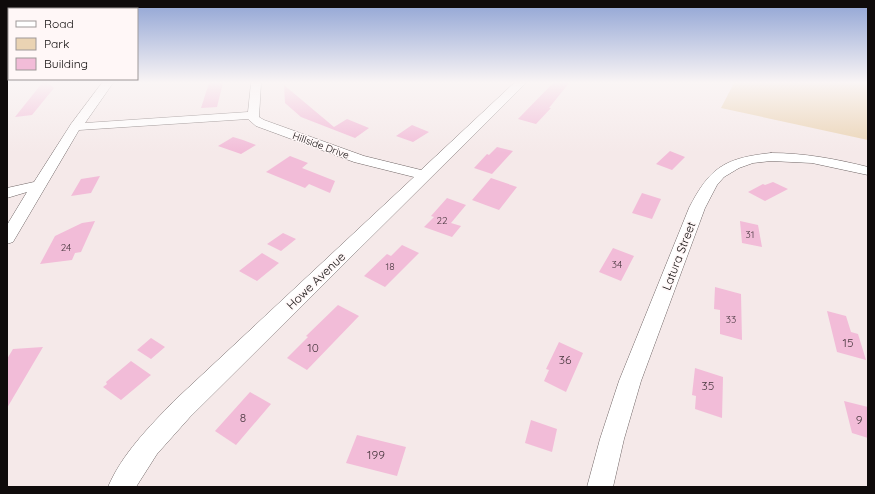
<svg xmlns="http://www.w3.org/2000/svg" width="875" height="494" viewBox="0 0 875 494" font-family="Quicksand,sans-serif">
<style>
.green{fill:#ead3b3}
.building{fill:#f2bcd8}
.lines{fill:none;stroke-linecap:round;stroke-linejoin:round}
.minor-casing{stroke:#706666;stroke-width:1}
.minor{fill:#fff;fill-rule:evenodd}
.labels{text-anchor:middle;stroke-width:3;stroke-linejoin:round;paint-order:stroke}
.far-street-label{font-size:10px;fill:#0f0b0b;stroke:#fff7f7}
.number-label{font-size:10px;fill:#48373e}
.street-label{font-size:12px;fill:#0f0b0b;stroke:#fff7f7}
.near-number-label{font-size:12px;fill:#48373e}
</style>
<rect width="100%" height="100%" fill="#f5e9e9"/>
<path class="green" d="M 734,83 L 868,83 L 868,140 L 721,108 Z"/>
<path class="building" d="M 42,83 L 48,83 L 54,88 L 32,115 L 15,117 Z
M 209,83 L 223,83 L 217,107 L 201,108 Z
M 553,83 L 569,83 L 549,108 L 551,108 L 536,124 L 518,119 Z
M 284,85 L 334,127 L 347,119 L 369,128 L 355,138 L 301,117 L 285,103 Z
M 412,125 L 429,132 L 413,142 L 396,136 Z
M 233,137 L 243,140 L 256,145 L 241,154 L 218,146 Z
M 497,147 L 513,151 L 492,174 L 474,168 L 487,154 L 489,155 Z
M 670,151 L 685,157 L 672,170 L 656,164 Z
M 290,156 L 308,163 L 302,168 L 335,181 L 330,193 L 309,184 L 305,188 L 266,172 Z
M 100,176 L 91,193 L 71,196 L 81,179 Z
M 491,178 L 517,187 L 499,210 L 472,200 Z
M 773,182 L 788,189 L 765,201 L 748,192 L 763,184 L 765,185 Z
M 642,193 L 661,199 L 652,219 L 632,213 Z
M 447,198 L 466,205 L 451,223 L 461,226 L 452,237 L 424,227 L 434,217 L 431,216 Z
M 95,221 L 81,252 L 75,253 L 72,260 L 40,264 L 55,236 L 82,223 Z
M 740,221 L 758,225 L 762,247 L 742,243 Z
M 283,233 L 296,239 L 281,251 L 267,244 Z
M 402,245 L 419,253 L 385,287 L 364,276 L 387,254 L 391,256 Z
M 613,248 L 634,256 L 621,281 L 599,272 Z
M 262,253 L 279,263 L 257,281 L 239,271 Z
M 715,287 L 741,294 L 742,340 L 720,334 L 720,310 L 714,309 Z
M 338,305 L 359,316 L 307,370 L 287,358 L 308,337 L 306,336 Z
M 827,311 L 846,316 L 851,332 L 858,334 L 866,360 L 837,352 Z
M 151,338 L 165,347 L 151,359 L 137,350 Z
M 559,342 L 583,353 L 566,392 L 544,381 L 549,370 L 546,369 Z
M 43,347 L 7,408 L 7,359 L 13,349 Z
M 131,361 L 151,375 L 121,400 L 103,387 L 107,384 L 106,382 Z
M 695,368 L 723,377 L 722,418 L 695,409 L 696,396 L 692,395 Z
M 250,392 L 271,404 L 236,445 L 215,431 Z
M 844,401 L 868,407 L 868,438 L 852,433 Z
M 531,420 L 557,429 L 552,452 L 525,443 Z
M 357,435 L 406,447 L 397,476 L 346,463 Z"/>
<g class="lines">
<g class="minor-casing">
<path id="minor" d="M 102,83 L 113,83 L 85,123 L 248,112 L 251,83 L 261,83 L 259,117 L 264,120 L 364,156 L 421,170 L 514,83 L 526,83 L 190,417 L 157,454 L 136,487 L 108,487 C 122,454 149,427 174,401 L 414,177 L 354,162 L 256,126 L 248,119 L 79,130 L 13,242 L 7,244 L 7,225 L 27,192 L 7,198 L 7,188 L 34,182 L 71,124 Z
M 771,153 C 804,153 836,159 868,167 L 868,175 L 812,163 L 771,161 L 753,163 L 739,168 L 724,177 L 717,185 L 705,208 L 641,381 L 624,439 L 613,487 L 587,487 L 600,439 L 619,381 L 689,208 C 710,167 725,158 771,153 Z"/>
</g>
<use href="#minor" class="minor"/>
</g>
<linearGradient id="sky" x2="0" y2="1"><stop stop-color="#8fa3d4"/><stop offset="0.54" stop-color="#faf5f5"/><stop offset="1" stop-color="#faf5f5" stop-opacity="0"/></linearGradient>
<rect width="875" height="153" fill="url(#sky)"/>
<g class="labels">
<g class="far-street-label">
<text transform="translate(321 145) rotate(20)" y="4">Hillside Drive</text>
</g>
<g class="number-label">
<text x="442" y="224">22</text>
<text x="750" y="238">31</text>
<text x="66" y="251">24</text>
<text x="617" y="268">34</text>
<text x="390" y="270">18</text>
<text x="731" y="323">33</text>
</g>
<g class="street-label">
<text transform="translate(679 256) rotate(-69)" y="4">Latura Street</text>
<text transform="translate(316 281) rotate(-44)" y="4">Howe Avenue</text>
</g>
<g class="near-number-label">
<text x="848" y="347">15</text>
<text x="313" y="352">10</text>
<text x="565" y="364">36</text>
<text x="708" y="390">35</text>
<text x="243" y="422">8</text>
<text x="859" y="424">9</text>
<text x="376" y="459">199</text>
</g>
</g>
<rect width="875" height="494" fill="none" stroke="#0f0b0b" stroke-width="16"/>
<rect x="8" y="8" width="130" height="72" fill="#fff7f7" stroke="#9f9999"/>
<rect x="16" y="21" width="20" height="6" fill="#ffffff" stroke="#9f9999"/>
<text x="44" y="28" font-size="12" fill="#0f0b0b">Road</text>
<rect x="16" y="38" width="20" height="12" fill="#ead3b3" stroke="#9f9999"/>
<text x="44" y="48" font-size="12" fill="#0f0b0b">Park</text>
<rect x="16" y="58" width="20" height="12" fill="#f2bcd8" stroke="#9f9999"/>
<text x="44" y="68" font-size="12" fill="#0f0b0b">Building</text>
</svg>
